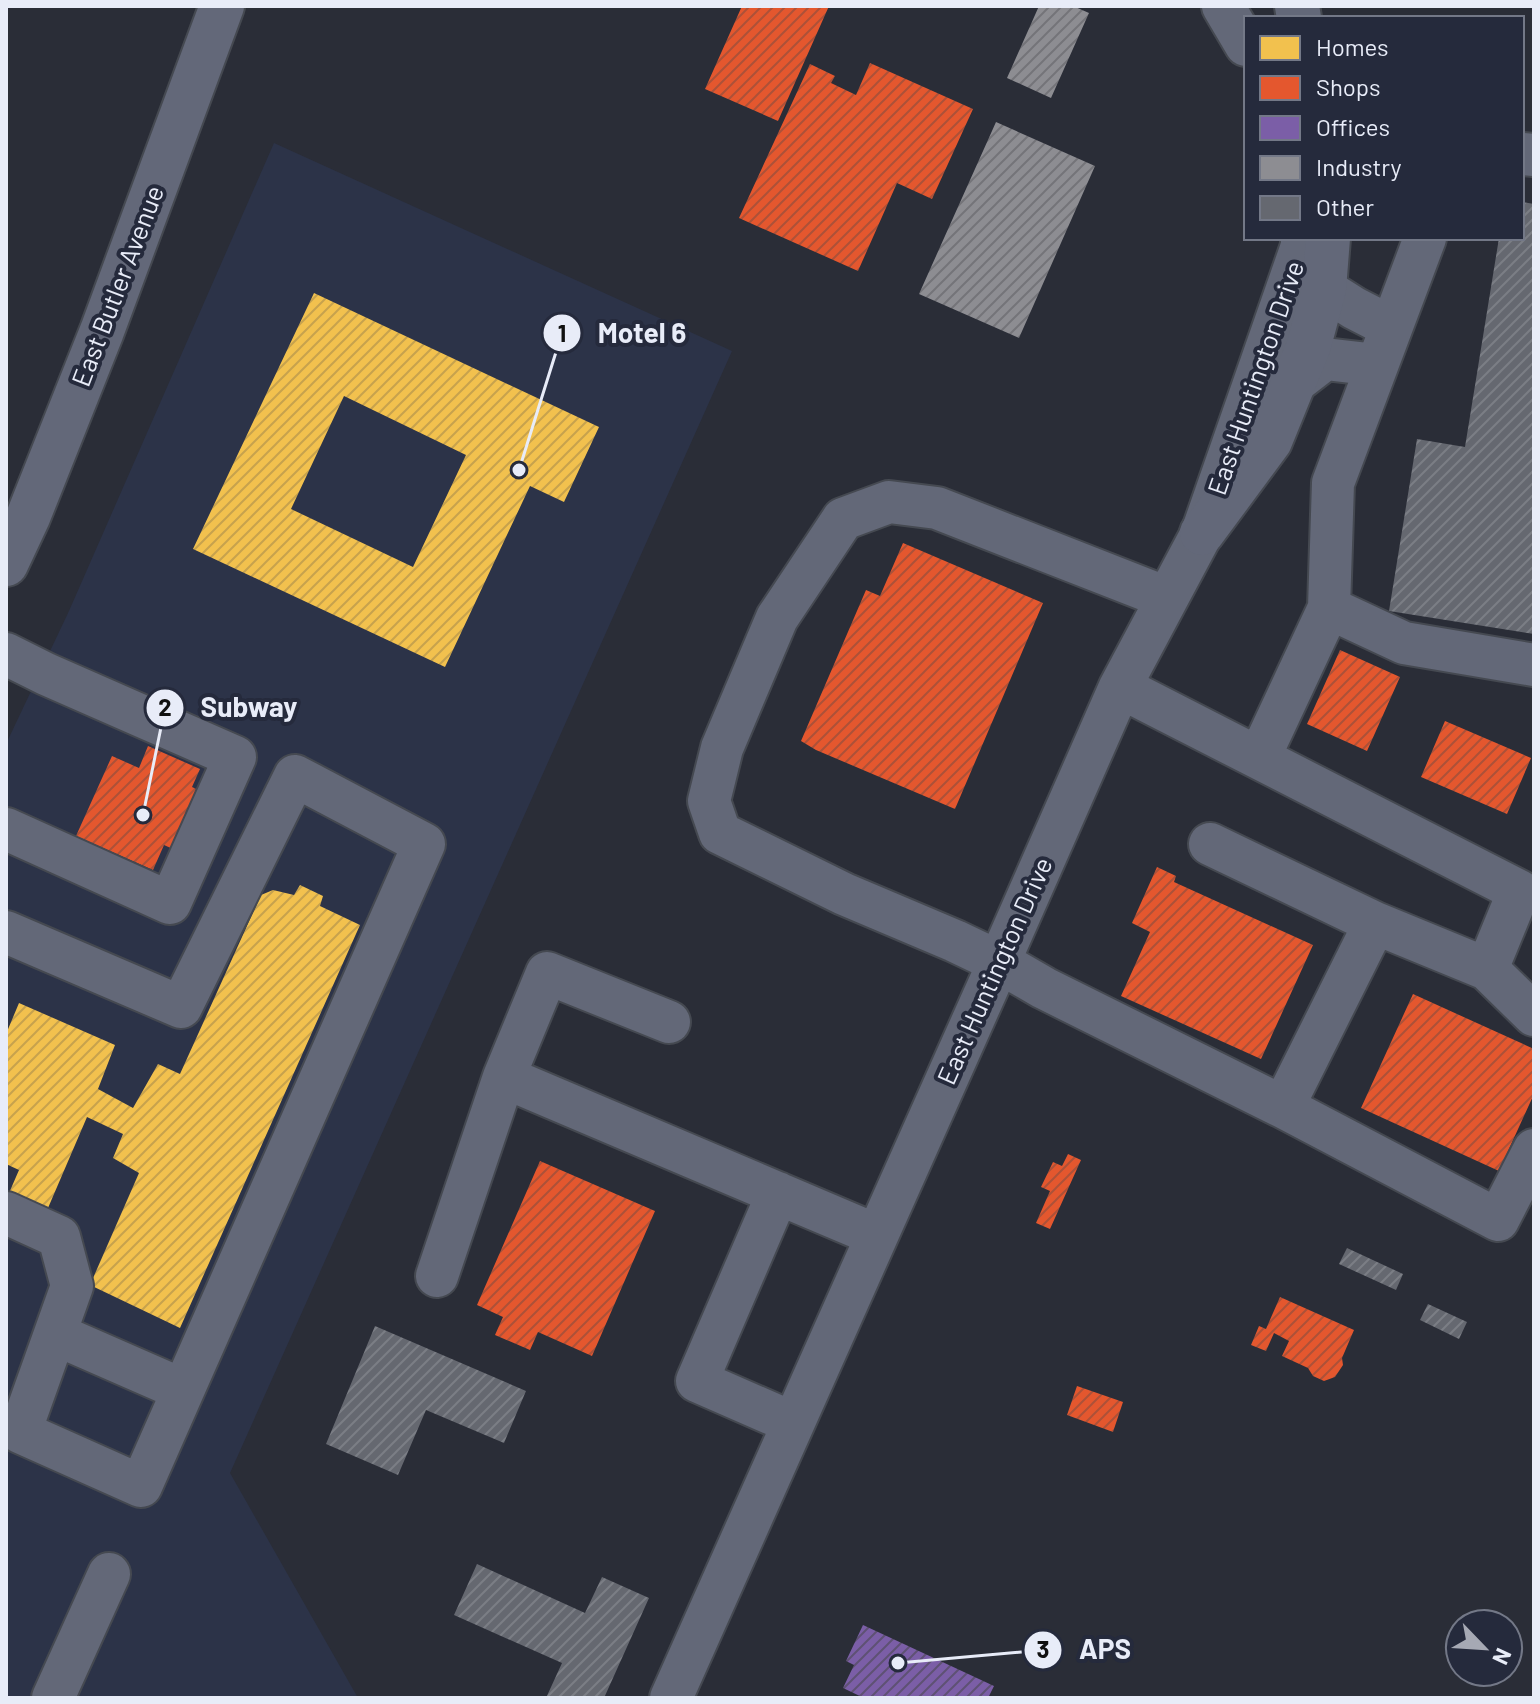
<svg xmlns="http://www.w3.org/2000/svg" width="1540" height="1704" viewBox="0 0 1540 1704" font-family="Barlow,sans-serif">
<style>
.built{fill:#2c3348}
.homes{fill:url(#homes-hatch);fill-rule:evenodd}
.shops{fill:url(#shops-hatch)}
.offices{fill:url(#offices-hatch)}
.industry{fill:url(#industry-hatch)}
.building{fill:url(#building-hatch)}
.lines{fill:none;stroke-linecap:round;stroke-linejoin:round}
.minor-casing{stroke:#454951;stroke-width:46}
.major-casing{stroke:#454951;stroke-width:48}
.minor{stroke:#636878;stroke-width:42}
.major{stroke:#636879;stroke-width:44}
.labels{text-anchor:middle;stroke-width:8;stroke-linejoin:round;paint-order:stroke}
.street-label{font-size:26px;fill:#e8ecf8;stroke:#252a3c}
.leader{fill:none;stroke:#e8ecf8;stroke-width:3}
.callout-dot{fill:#e8ecf8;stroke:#252a3c;stroke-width:3}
.mark-label{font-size:24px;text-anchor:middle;font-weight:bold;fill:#111}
.callout-label{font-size:28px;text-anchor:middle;font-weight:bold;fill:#e8ecf8;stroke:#252a3c;stroke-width:8;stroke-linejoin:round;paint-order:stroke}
</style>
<defs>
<pattern id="homes-hatch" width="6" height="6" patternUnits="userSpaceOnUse" patternTransform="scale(2)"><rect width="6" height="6" fill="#f2c14e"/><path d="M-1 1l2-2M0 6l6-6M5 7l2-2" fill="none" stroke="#c7a24d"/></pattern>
<pattern id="shops-hatch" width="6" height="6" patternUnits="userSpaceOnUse" patternTransform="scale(2)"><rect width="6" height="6" fill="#e4572e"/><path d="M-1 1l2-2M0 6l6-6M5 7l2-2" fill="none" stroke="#ad5138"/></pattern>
<pattern id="offices-hatch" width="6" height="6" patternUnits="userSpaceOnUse" patternTransform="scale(2)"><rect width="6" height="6" fill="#7b5ea7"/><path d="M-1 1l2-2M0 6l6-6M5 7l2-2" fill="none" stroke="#5e5174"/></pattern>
<pattern id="industry-hatch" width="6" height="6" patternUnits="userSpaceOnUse" patternTransform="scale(2)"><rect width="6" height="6" fill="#8d8d92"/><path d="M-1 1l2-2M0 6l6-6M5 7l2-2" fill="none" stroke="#747479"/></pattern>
<pattern id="building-hatch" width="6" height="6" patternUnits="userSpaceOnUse" patternTransform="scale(2)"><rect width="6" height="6" fill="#656870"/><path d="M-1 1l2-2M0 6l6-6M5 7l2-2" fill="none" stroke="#7b7e85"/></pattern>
</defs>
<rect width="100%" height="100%" fill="#2a2d37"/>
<path class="built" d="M 274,143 L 732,351 L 230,1473 L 358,1698 L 6,1698 L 6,744 L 69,611 Z"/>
<path class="homes" d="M 314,293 L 599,427 L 564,502 L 530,486 L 445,667 L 193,549 ZM 344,396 L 466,455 L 413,567 L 291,509 Z
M 300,885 L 323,896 L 320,906 L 360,925 L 180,1328 L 90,1285 L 139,1173 L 113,1158 L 123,1134 L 87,1117 L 42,1222 L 6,1200 L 19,1170 L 6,1164 L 6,1034 L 19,1003 L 115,1045 L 98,1089 L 133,1108 L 158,1064 L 180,1074 L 261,895 L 273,890 L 294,895 Z"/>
<path class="shops" d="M 742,6 L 829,6 L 778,121 L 705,89 Z
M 870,63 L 973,109 L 932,199 L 897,183 L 858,271 L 739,218 L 810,64 L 835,76 L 831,83 L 856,95 Z
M 903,543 L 1043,603 L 955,809 L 816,750 L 801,741 L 866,590 L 880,596 Z
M 1340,650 L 1400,677 L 1367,751 L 1307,724 Z
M 1445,721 L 1531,758 L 1507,814 L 1421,777 Z
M 148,746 L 200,769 L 192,787 L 209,795 L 184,854 L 164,845 L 153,870 L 76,836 L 112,756 L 139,768 Z
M 1157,867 L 1176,876 L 1174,882 L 1313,945 L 1261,1059 L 1121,996 L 1150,932 L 1132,923 Z
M 1413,994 L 1534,1049 L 1534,1094 L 1499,1171 L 1361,1108 Z
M 1068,1154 L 1081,1160 L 1050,1229 L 1036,1223 L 1050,1191 L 1041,1187 L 1053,1162 L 1062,1166 Z
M 540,1161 L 655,1211 L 592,1356 L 538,1332 L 530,1350 L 495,1335 L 503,1317 L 477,1305 Z
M 1280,1297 L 1354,1330 L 1342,1358 L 1343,1365 L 1335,1377 L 1324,1381 L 1313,1376 L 1308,1368 L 1282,1356 L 1289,1341 L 1274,1333 L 1266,1351 L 1251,1345 L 1259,1326 L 1266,1329 Z
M 1077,1386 L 1123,1402 L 1113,1432 L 1067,1415 Z"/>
<path class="offices" d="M 863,1625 L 994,1686 L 988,1698 L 864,1698 L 843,1688 L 854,1665 L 846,1661 Z"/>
<path class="industry" d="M 1039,6 L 1073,6 L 1089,13 L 1051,98 L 1007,78 Z
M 996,122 L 1095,166 L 1019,338 L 919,294 Z"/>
<path class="building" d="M 1522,202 L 1534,204 L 1534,634 L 1389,611 L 1417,439 L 1465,447 L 1499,238 L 1522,238 Z
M 1347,1248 L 1403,1274 L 1396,1290 L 1339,1264 Z
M 1428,1304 L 1467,1322 L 1459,1339 L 1420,1320 Z
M 375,1326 L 526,1391 L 504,1443 L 426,1410 L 398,1475 L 326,1444 Z
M 477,1564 L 585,1613 L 602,1577 L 649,1598 L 604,1698 L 546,1698 L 562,1663 L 454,1615 Z"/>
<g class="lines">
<g class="minor-casing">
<path id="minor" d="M 1223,6 L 1246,45
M 1522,154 L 1534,155
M 1425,238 L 1333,483 L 1329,608 L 1404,643 L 1534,665
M 1324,289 L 1354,308 L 1391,327
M 1294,383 L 1325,359 L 1377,365
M 1167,598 L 937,508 L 889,502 L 843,519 L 777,618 L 722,748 L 709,801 L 720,833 L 844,894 L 955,941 L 999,962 L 1044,988 L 1283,1107 L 1375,923 L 1210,844
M 6,654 L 46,674 L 235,757 L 170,903 L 6,829
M 1120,687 L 1519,891 L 1487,969 L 1375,923
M 1259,758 L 1329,608
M 6,932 L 181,1007 L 295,776 L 424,844 L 141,1486 L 20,1432 L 72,1286 L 59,1237 L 6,1213
M 1487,969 L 1534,1015
M 504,1077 L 547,973 L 669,1022
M 1283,1107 L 1498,1220 L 1534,1150
M 778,1193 L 697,1381 L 793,1423
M 437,1276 L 504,1077 L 876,1235
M 55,1334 L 183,1390
M 53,1698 L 109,1574
M 671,1698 L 999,962 L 1120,687 L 1202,533 L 1302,246 L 1302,238"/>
</g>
<g class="major-casing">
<path id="major" d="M 1297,6 L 1299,18
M 1202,533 L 1270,441 L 1309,345 L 1324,289 L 1328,238
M 6,564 L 28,517 L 102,331 L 222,6"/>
</g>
<use href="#minor" class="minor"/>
<use href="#major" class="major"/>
</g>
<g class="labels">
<g class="street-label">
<text transform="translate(118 286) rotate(-69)" y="9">East Butler Avenue</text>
<text transform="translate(1256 378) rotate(-71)" y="9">East Huntington Drive</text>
<text transform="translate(995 971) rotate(-66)" y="9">East Huntington Drive</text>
</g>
</g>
<path class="leader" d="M519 470L562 333M143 815L165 708M898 1663L1043 1650"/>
<g class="callout-dot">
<circle cx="519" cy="470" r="8"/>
<circle cx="143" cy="815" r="8"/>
<circle cx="898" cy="1663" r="8"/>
<circle cx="562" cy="333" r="20"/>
<circle cx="165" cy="708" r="20"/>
<circle cx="1043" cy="1650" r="20"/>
</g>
<g class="mark-label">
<text x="562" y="342">1</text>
<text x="165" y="716">2</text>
<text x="1043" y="1658">3</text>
</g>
<g class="callout-label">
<text x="642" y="343">Motel 6</text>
<text x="249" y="717">Subway</text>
<text x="1105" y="1659">APS</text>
</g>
<rect width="1540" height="1704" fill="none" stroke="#e8ecf8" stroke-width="16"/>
<rect x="1244" y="16" width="280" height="224" fill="#252a3c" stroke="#737887" stroke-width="2"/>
<rect x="1260" y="36" width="40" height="24" fill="#f2c14e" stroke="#737887" stroke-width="2"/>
<text x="1316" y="56" font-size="24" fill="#e8ecf8">Homes</text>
<rect x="1260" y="76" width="40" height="24" fill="#e4572e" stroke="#737887" stroke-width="2"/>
<text x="1316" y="96" font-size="24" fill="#e8ecf8">Shops</text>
<rect x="1260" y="116" width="40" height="24" fill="#7b5ea7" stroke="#737887" stroke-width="2"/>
<text x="1316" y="136" font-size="24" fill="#e8ecf8">Offices</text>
<rect x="1260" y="156" width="40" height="24" fill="#8d8d92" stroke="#737887" stroke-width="2"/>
<text x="1316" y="176" font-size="24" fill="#e8ecf8">Industry</text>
<rect x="1260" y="196" width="40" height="24" fill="#656870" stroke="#737887" stroke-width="2"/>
<text x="1316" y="216" font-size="24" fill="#e8ecf8">Other</text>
<g transform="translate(1484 1648) rotate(115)"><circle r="38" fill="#252a3c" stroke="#737887" stroke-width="2"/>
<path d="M0-6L14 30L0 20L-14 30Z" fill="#a6a9b4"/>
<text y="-12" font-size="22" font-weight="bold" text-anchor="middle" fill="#e8ecf8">N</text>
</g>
</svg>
